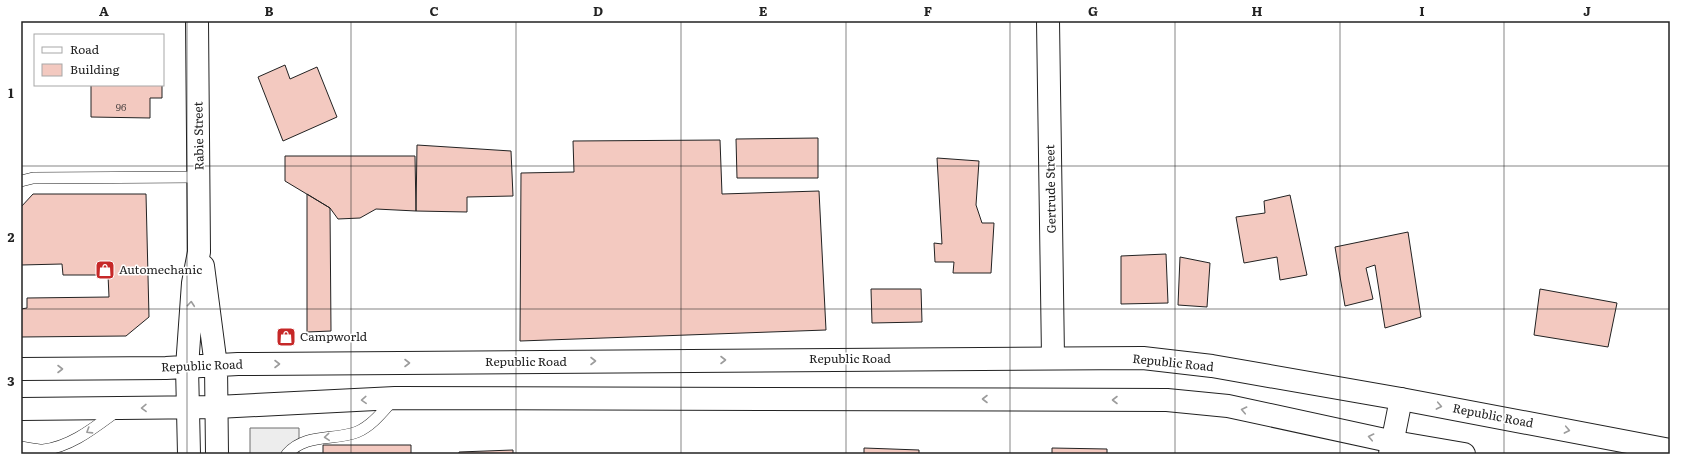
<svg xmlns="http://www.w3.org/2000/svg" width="1691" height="475" viewBox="0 0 1691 475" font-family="Literata,serif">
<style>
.parking{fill:#ededed;stroke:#6f6f6f}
.building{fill:#f3c9c0;stroke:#222}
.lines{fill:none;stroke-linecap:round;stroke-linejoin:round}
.lane-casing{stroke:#222;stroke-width:12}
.street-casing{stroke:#222;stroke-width:24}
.secondary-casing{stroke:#222;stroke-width:24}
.lane{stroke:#fff;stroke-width:11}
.street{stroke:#fff;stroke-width:22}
.secondary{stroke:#fff;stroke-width:22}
.oneway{stroke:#9c9c9c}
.grid{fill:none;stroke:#222;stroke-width:1;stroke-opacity:0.55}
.labels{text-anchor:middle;stroke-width:3;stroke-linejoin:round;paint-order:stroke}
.number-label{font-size:10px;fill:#564c4a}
.street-label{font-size:12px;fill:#222;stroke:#fff}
.poi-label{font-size:12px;fill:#222;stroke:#fff;text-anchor:start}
.neatline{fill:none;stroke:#222;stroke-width:1.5}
.grid-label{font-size:13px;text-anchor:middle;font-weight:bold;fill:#222}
</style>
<rect width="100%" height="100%" fill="#fff"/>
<path class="parking" d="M 250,428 L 299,428 L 299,454 L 250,454 Z"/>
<path class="building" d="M 285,65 L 290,79 L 317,67 L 337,117 L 283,141 L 258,77 Z
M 91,85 L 162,85 L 162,98 L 150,98 L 150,118 L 91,117 Z
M 818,138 L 818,178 L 737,178 L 736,139 Z
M 720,140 L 722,194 L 819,191 L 826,330 L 520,341 L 521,173 L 574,172 L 573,141 Z
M 417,145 L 511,151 L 513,196 L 467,197 L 467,212 L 416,211 Z
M 285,156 L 415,156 L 416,211 L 376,209 L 360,218 L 338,219 L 330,208 L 285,181 Z
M 937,158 L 979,161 L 976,205 L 982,223 L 994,223 L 991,273 L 953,273 L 954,262 L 935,262 L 934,243 L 942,244 Z
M 33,194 L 146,194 L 149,317 L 126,336 L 21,337 L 21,309 L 27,308 L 27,298 L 109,297 L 108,275 L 63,275 L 62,264 L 21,265 L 21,207 Z
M 307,194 L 330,208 L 331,331 L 307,332 Z
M 1290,195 L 1307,275 L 1280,280 L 1277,257 L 1244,263 L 1236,217 L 1265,213 L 1264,201 Z
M 1408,232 L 1421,317 L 1385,328 L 1375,265 L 1366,268 L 1373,299 L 1345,306 L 1335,247 Z
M 1166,254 L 1168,303 L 1121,304 L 1121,256 Z
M 1180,257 L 1210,263 L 1207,307 L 1178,305 Z
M 871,289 L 921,289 L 922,322 L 872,323 Z
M 1540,289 L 1617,303 L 1608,347 L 1534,335 Z
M 323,445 L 411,445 L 411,454 L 323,454 Z
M 864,448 L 919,450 L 919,454 L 864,454 Z
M 1052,448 L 1107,449 L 1107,454 L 1052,454 Z
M 513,450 L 513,454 L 459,454 L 459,452 Z"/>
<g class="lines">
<g class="lane-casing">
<path id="lane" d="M 21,181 L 33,178 L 199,177
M 21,447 C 28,448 36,450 43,450 C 71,447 95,427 117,411
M 287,454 C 306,433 333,441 357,432 C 372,426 384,410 394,399"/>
</g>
<g class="street-casing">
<path id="street" d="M 1048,21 L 1053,357
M 1390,454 L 1401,399"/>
</g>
<g class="secondary-casing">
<path id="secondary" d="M 203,266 L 216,366 L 217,454
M 21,369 L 166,368 L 238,364 L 1143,358 L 1212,366 L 1401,399 L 1670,450
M 21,409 L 217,407 L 395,398 L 1167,400 L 1228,406 L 1394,442 L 1464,454
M 189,454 L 187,367 L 193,283 L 199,252 L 197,21"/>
</g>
<use href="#lane" class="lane"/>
<use href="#street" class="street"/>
<use href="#secondary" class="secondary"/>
</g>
<defs><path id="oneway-chevron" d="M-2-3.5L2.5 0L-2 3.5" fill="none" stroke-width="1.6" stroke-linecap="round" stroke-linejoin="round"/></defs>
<g class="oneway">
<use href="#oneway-chevron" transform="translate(191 304) rotate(-85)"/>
<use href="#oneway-chevron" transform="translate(723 360)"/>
<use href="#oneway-chevron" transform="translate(593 361)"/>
<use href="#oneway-chevron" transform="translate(407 363)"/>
<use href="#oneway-chevron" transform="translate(277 364)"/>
<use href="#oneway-chevron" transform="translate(60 369)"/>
<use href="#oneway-chevron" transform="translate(985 399) rotate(180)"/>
<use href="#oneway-chevron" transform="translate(364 400) rotate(177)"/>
<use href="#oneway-chevron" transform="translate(1115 400) rotate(-180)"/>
<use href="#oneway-chevron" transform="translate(1439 406) rotate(11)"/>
<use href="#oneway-chevron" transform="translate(144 408) rotate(179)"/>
<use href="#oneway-chevron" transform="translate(1244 410) rotate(-168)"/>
<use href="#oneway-chevron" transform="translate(1567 430) rotate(11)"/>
<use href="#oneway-chevron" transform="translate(89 431) rotate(148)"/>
<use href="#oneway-chevron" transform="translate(327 437) rotate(175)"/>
<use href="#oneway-chevron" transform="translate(1371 437) rotate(-168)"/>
</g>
<path class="grid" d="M 187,21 L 187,454M 351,21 L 351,454M 516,21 L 516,454M 681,21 L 681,454M 846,21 L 846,454M 1010,21 L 1010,454M 1175,21 L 1175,454M 1340,21 L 1340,454M 1504,21 L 1504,454M 21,166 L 1670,166M 21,309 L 1670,309"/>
<defs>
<g id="shop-square" transform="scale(1)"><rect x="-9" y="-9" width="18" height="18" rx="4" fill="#c62828" stroke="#fff"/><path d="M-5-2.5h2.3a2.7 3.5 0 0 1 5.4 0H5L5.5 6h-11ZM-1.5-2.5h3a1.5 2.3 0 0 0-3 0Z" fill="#fff"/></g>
</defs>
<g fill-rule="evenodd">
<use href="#shop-square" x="105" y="270"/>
<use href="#shop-square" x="286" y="337"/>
</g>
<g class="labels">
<g class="number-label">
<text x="121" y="111">96</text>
</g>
<g class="street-label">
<text transform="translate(199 136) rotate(-91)" y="4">Rabie Street</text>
<text transform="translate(1051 189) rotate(-91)" y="4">Gertrude Street</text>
<text x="850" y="363">Republic Road</text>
<text x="526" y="366">Republic Road</text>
<text transform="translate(1173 363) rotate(6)" y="4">Republic Road</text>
<text transform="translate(202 366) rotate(-2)" y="4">Republic Road</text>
<text transform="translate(1493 416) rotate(11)" y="4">Republic Road</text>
</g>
<g class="poi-label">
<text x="119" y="274">Automechanic</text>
<text x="300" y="341">Campworld</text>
</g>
</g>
<rect width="1691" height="475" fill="none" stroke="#ffffff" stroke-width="44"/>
<rect x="34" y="34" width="130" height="52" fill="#ffffff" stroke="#a7a7a7"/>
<rect x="42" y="47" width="20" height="6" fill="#ffffff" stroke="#a7a7a7"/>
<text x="70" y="54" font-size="12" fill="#222222">Road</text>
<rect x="42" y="64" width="20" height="12" fill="#f3c9c0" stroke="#a7a7a7"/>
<text x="70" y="74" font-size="12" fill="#222222">Building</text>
<rect x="22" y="22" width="1647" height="431" class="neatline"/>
<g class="grid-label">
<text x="104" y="16">A</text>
<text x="269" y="16">B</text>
<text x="434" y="16">C</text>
<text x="598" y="16">D</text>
<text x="763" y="16">E</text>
<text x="928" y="16">F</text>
<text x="1093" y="16">G</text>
<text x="1257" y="16">H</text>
<text x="1422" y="16">I</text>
<text x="1587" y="16">J</text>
<text x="11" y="98">1</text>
<text x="11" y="242">2</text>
<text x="11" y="386">3</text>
</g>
</svg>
